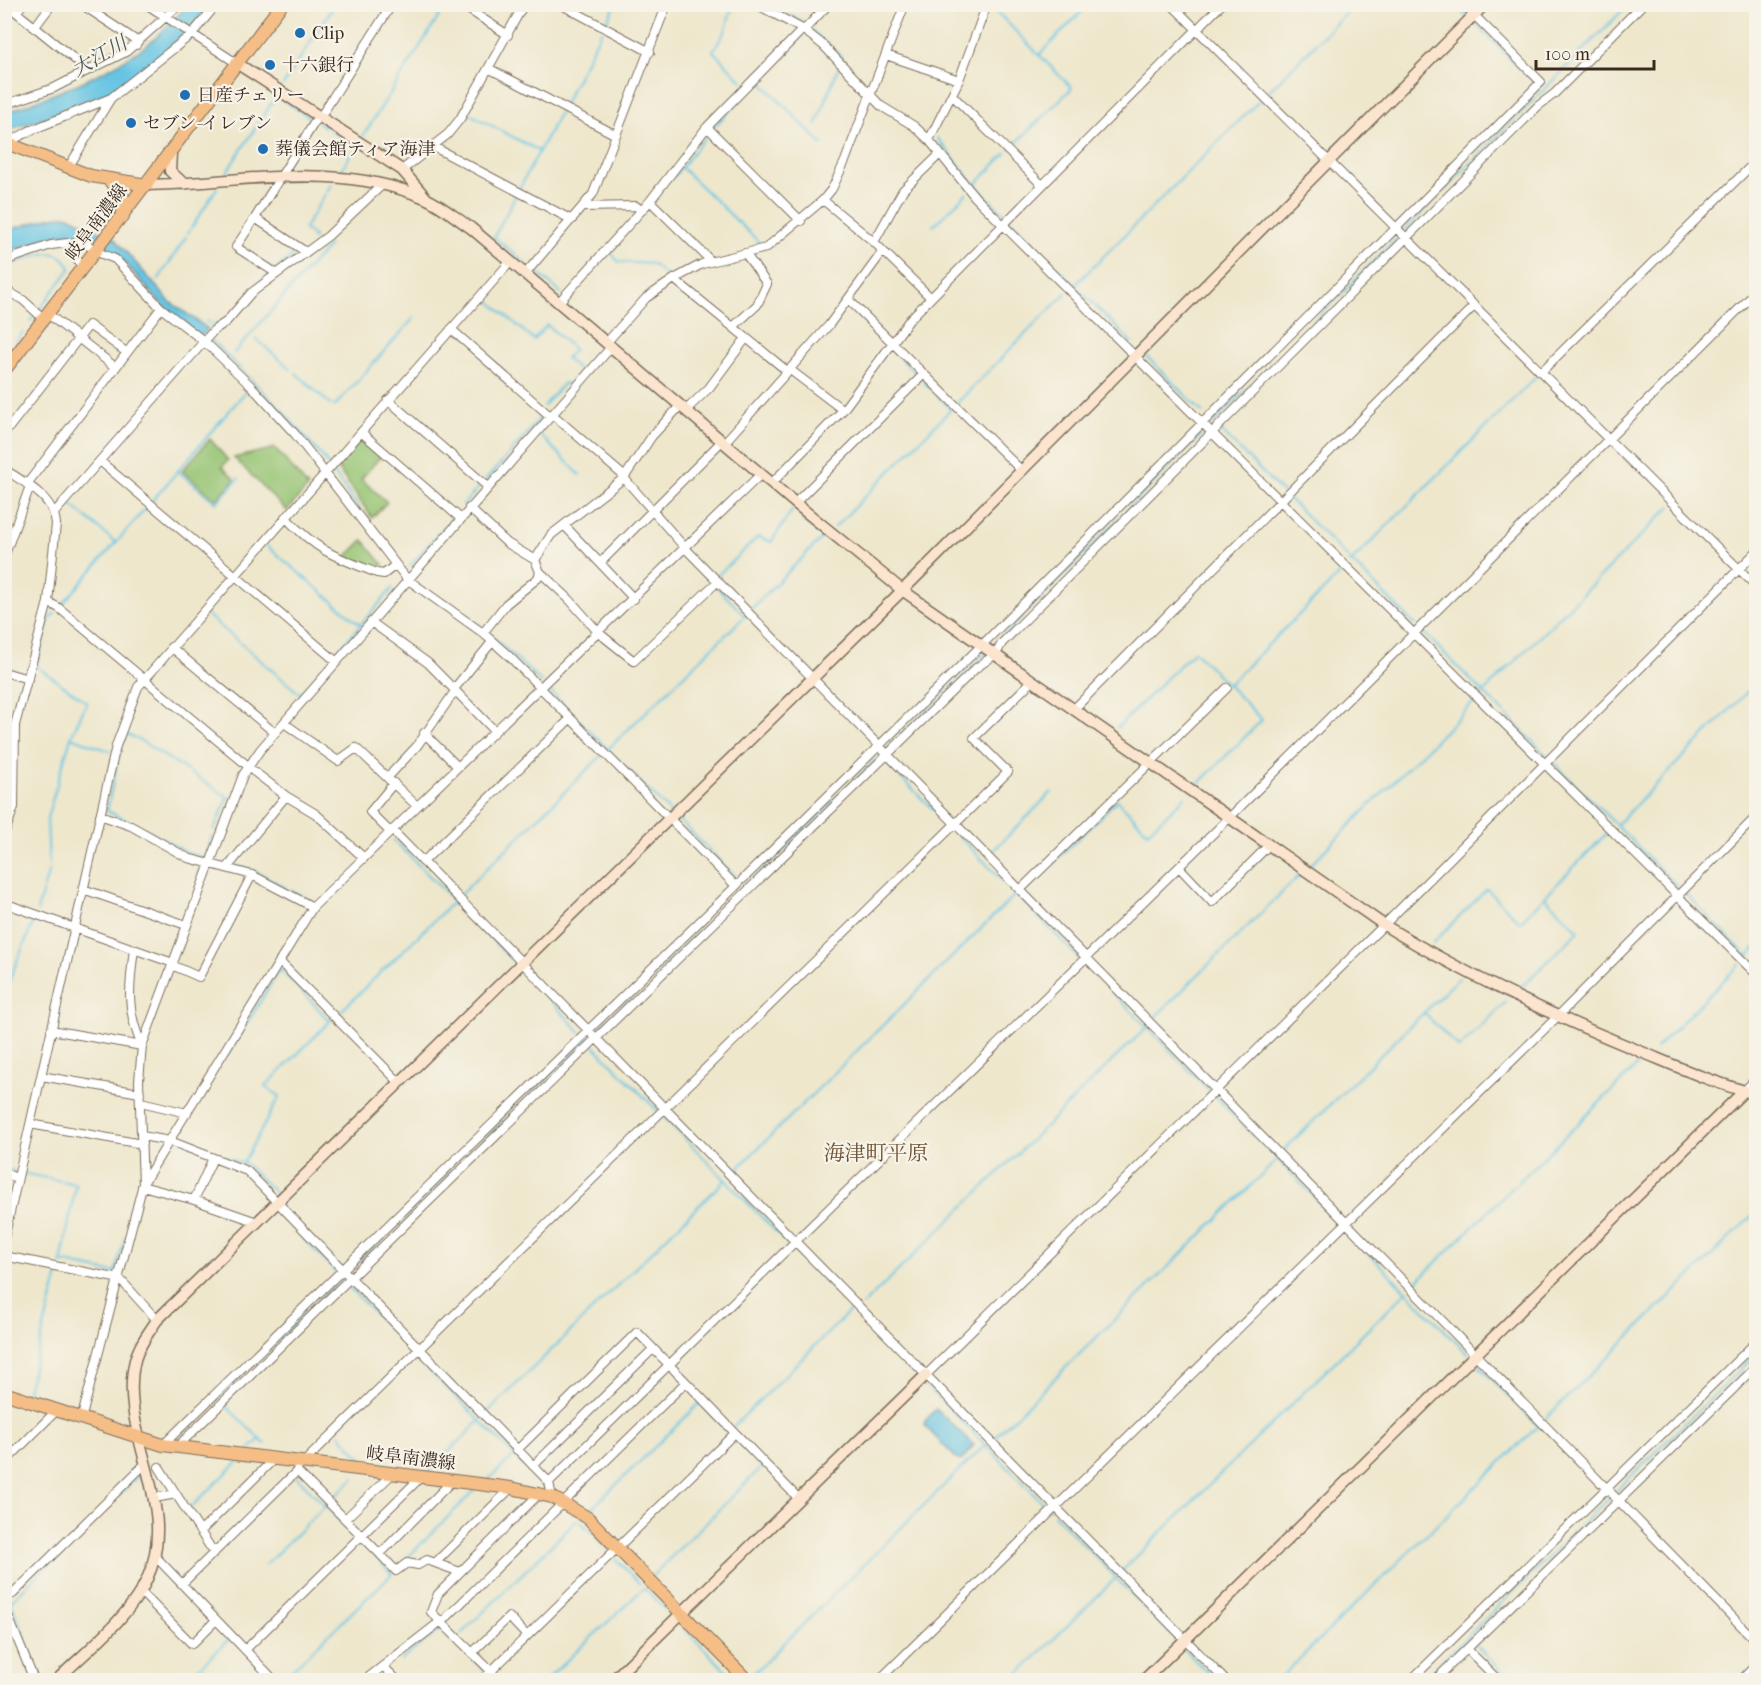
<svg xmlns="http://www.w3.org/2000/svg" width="1761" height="1685" viewBox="0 0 1761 1685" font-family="'IM FELL French Canon','Noto Serif JP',serif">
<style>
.green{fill:#96c473;stroke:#687748;stroke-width:1.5}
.water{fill:#65c4e3;stroke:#507780;stroke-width:1.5}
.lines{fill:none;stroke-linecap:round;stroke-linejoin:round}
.stream{stroke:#65c4e3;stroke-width:2}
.street-casing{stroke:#7a6c5b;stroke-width:10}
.secondary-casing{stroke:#7a6c5b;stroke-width:13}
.primary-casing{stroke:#7a6c5b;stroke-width:14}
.street{stroke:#fff;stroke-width:8}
.secondary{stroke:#fbe5cf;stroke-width:10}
.primary{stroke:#f6be87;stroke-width:12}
.poi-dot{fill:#1f6fb2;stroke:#f7f3e8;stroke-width:2}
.labels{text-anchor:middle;stroke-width:4.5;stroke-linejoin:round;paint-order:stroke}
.poi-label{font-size:18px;fill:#3b2a1e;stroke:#f7f3e8;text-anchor:start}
.street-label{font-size:18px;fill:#3b2a1e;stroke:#f7f3e8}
.water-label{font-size:20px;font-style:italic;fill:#485859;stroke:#f7f3e8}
.quarter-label{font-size:21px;fill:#6e5233;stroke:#f7f3e8}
</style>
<rect width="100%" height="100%" fill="#f7f3e8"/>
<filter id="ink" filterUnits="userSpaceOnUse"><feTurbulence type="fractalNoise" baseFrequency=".0167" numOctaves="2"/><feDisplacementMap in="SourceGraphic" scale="12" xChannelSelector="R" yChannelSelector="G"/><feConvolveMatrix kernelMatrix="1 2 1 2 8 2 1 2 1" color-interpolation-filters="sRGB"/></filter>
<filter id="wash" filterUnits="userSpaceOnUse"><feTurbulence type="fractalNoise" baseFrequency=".008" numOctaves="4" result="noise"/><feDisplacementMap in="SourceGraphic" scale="24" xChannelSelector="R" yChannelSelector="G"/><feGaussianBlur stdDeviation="1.35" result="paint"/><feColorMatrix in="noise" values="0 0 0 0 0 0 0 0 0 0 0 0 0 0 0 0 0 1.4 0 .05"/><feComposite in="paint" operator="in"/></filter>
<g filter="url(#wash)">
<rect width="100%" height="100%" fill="#eee7cc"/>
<path class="green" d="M 210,439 L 228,460 L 222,467 L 235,479 L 216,500 L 182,471 Z
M 361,439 L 381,456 L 361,479 L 387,502 L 372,518 L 337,467 Z
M 275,448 L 308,487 L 287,511 L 234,458 Z
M 363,540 L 383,564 L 378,570 L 345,558 Z"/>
<path class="water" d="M 188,5 L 211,5 C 180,40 144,76 101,97 C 71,112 36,120 5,131 L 5,113 C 54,94 105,76 148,44 C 162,33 175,18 188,5 Z
M 67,215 L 114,238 L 169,301 L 208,329 L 201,337 L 167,310 L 119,256 L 104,251 L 84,234 L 61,234 L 5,253 L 5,231 L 52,217 Z
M 936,1409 L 974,1445 L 962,1460 L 958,1460 L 924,1425 L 925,1421 Z"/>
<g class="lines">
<path class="stream" d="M 733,4 L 725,32 L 713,51 L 743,82
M 771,4 L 782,10
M 1455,4 L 1467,17
M 992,7 L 1039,55
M 790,15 L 803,22
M 606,23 L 616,4
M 1476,24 L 1534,82
M 810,29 L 842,57
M 772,66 L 802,36
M 876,66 L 899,4
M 759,80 L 823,145
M 283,85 L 335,4
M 1266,94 L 1355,4
M 277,96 L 312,119
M 564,104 L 602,30
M 468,113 L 539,151
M 318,122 L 325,127
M 816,125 L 839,66
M 714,127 L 759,80
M 330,130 L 356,147
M 363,136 L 447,4
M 937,138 L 975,185 L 1006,216
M 1010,149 L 1072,88 L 1039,55 L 1089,4
M 681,167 L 761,244
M 342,169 L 352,152
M 226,173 L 277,95
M 674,177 L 708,133
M 975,185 L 1006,153
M 519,189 L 561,110
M 516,195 L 494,237 L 525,263
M 1011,221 L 1132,343
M 933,226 L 967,193
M 188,233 L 217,188
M 312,239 L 315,237 L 304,229 L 332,183
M 609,251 L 619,262 L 652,264 L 668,277
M 4,267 C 26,260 59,239 70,269 L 39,310
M 277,268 L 298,251
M 534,270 L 561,293
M 158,280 L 186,237
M 261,281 L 270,273
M 580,285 L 586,277
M 1075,285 L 1261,99
M 485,297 L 534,340 L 547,325 L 574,349 L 566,358 L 581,372 L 569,385 L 564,383 L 544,406
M 567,299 L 575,290
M 849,305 L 885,342
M 206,321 L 213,325 L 220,322
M 30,322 L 36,314
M 210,339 L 280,408 L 325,460 L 370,525
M 256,339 L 291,369
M 16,341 L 23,332
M 893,351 L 917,374
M 234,353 L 329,245
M 4,356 L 6,355
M 1146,356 L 1203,413
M 296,373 L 331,405
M 957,403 L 1066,293
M 334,407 L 415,317
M 1210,426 L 1629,4
M 1220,430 L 1283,493
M 539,434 L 580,475
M 178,471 L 216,503 L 239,478
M 486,480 L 540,419 L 539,413
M 1288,498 L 1415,625
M 152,501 L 247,390
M 69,503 L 116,543
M 463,505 L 480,486
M 835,527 L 951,409 L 923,381
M 267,546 L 361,625
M 688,557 L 711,581
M 1350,563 L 1537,376
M 410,566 L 452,518
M 717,576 L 758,537 L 771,542 L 793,509
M 62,605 L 147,507
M 751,609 L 823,537 L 803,520
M 206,614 L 300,694 L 328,662
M 467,617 L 484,629
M 1422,631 L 1547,756
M 491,635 L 541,682
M 991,648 L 1206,430
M 335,654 L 393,588
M 4,666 L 21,673
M 545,686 L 670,812
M 1482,694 L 1671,506
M 1117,728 L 1194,651 L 1228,685 L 1344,570
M 71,737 L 110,751
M 608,749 L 745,616 L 717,587
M 883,760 L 949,825
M 1553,762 L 1679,888
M 1197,785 L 1262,720 L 1230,687
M 677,818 L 745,886
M 137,825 L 107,811 L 119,752 L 126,734 L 141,741 L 228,797 L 214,830
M 1616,825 L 1756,683
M 144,828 L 186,852 L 204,857 L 212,836
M 953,830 L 1080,959
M 394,840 L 514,962
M 991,853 L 1052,792
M 1311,864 L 1476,700
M 49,865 L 47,818 L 71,737 L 87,702 L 36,666 L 49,620 L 55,613
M 233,865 L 253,870 L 286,888
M 198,874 L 201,867
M 1026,890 L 1117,800 L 1148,832 L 1185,797
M 291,891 L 311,901
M 1685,893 L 1756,965
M 461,894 L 601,756
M 37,911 L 49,870
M 35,918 L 55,925
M 1433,943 L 1487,889 L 1520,922 L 1608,832
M 1748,956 L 1756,947
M 1084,963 L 1210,1091
M 522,970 L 580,1032
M 1518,990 L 1579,931 L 1545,897
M 4,993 L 35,918
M 1424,1013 L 1459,1048 L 1507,1001
M 337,1015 L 453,902
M 1153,1019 L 1300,875
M 595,1032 L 987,652
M 594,1046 L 658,1111
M 1656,1048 L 1740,964
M 227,1056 L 280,969 L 330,1021
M 1215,1096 L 1341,1224
M 663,1116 L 788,1244
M 178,1139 L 247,1165 L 276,1194
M 1283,1151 L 1459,978
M 243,1163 L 280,1096 L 265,1087 L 331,1020
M 4,1168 L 14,1171
M 22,1173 L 76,1184 L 61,1264
M 733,1173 L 1016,894
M 277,1211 L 335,1271
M 1345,1229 L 1468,1354
M 793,1249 L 917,1375
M 61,1262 L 115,1273 L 125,1237
M 347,1285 L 412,1352
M 1413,1285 L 1640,1063
M 863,1305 L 1147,1027
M 416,1357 L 543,1484
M 1478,1365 L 1538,1426
M 925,1384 L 1049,1509
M 26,1395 L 59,1271
M 225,1405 L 265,1444
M 486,1414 L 725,1180
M 1545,1419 L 1756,1212
M 734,1426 L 851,1310
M 182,1433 L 591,1036
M 339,1434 L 367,1464
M 993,1439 L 1277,1160
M 248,1451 L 260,1439
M 429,1471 L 482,1419
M 296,1476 L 355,1536
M 489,1479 L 515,1455
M 330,1501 L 354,1478
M 189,1509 L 239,1461
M 590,1510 L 700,1403 L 728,1431
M 1054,1514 L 1175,1639
M 579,1520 L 609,1550
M 615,1558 L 640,1584
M 405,1560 L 474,1491
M 265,1565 L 325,1506
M 1122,1571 L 1408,1290
M 652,1576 L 762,1467 L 735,1439
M 4,1588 L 7,1594
M 9,1598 L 42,1680
M 10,1602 L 139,1475
M 685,1629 L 735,1680
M 461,1634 L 578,1519
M 1468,1637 L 1510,1680
M 455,1641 L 485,1671
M 1185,1650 L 1215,1680
M 401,1660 L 439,1630 L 443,1629 L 454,1640
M 750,1677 L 985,1445
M 187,1680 L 229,1639
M 281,1680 L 392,1574 L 361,1542
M 488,1680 L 493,1680
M 546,1680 L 644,1588 L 668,1612
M 1012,1680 L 1116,1578
M 1278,1680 L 1540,1424
M 1423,1680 L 1756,1354"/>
</g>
</g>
<g filter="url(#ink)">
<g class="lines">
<g class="street-casing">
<path id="street" d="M 23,4 L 16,12 L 83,66 L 85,72 L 126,52 L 180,4
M 81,4 L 134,39 L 136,45
M 146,4 L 238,64
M 460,4 L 508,35
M 560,4 L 650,52
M 756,4 L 804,30 L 823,45 L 881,106 L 914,126 L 929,140 L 975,197 L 1756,974
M 1171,4 L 1756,586
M 34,28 L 52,4
M 804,30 L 829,4
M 886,55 L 959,80
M 490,69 L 616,135
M 952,95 L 1042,185
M 4,105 L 54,88 L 85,72
M 321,116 L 392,4
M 707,127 L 801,221
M 929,140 L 959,80 L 987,4
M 6,144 L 29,131 L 111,98 L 192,34 L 217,4
M 432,146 L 572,220
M 68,168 L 111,98
M 402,170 L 448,134 L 460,119 L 524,4
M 823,200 L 874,242
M 650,201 L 711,261
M 584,207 L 636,206 L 641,210
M 255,218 L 319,115
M 68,243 L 84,242 L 97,252 L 115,259 L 161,308 L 205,342 L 252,387 L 295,434 L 407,579 L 483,633
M 883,251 L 930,297
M 4,261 L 51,245 L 68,243 L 83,269
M 276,273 L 236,247 L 255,218 L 306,252
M 526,273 L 593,194 L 667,4
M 674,279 L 787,371
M 4,289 L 23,300 L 44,319
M 848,299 L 1021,470
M 559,302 L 650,201 L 707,127 L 803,29
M 48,314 L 115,367
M 733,327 L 757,305 L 767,284 L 745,253
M 451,329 L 550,416
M 607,342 L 646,298 L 674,279 L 702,264 L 766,248 L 823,200 L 832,189 L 845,161 L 905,4
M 789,369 L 843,410
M 1541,372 L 1756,161
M 388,400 L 488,487
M 686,410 L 709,388 L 746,338
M 552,414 L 625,477
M 361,432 L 460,518
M 4,434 L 89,325 L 126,352
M 724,443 L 829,325 L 883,251 L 874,242 L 903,190 L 940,154
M 100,461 L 337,662
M 4,469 C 25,483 54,497 56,524 L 48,602 L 15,725 L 14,807 L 4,835
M 624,478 L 686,549 L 1756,1641
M 772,483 L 843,410 L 910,319 L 1222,4
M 27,484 L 161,308
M 795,503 L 924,374
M 469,508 L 507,543 L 535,560 L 540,572 L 538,578 L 506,604 L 483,633 L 510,657 L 736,886 L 738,884
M 55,512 L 214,330 L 226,322 L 251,293 L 328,236 L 383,184
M 285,517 C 319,552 333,556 377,573 L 384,574 L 394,566
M 564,525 L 634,599
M 4,557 L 30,486
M 535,560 L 551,535 L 624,478 L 652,436 L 681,405
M 600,563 L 722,441
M 540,572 L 569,599 L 599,633 L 634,661 L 718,581
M 48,602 L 59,608 L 248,766
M 371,622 L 428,663 L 494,730
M 171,647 L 275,733
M 4,672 L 28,679
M 454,689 L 492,642
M 1074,709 L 1473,307
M 284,723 L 338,761 L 356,748 L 417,806
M 424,733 L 457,766
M 248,767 L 286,796
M 388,777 L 417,746 L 455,691
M 100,815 L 131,826 L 188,858 L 252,875 L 313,907
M 392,830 L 1225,1680
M 390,832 L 370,812 L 394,783
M 423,862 L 570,719
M 1179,867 L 1212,902 L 1269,845
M 227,868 L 286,796 L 316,814 L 364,858
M 743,879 L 986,641 L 1541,82 L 1463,4
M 83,889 L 186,925
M 1021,889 L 1227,688
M 4,903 L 173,963
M 134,949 C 129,988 126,1009 142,1046
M 280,962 L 399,1082
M 172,965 L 199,977 L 252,875
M 51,1030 L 142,1046
M 41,1076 L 140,1093
M 1744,1091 L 1756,1079
M 141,1102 L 187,1113
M 30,1124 L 142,1144
M 142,1136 L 170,1141 L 247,1171 L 549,1482 L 552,1497
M 4,1173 L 17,1178
M 144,1182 L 313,907 L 761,474
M 142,1186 L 194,1200 L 213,1158
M 194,1200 L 257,1222
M 4,1239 L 116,746 L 138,687 L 511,261
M 4,1256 L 120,1279 L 157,1320
M 926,1375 L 1384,925 L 1756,552
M 686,1382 L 799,1499
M 81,1420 L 143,1184 L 139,1081 L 142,1046 L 243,775 L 260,750 L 612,346
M 163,1445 L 736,886
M 177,1447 L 976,668 L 996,654 L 1002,643 L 1538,106 L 1554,94 L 1643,4
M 298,1462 L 297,1471 L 380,1554 L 452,1481
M 4,1463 L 56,1411
M 303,1463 L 1008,772 L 974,738 L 1033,680
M 533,1466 L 653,1349
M 159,1467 L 176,1494
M 549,1482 L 1229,818 L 1756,292
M 155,1498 L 176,1494 L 214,1553
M 345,1519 L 392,1474
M 200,1532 L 273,1460
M 380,1554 L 396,1571 L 407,1563 L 418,1565 L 427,1560 L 460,1572
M 155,1556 L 274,1680
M 436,1562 L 511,1488
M 182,1584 L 297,1471
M 141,1592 L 192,1644 L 216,1620
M 4,1598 L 13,1594 L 146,1463
M 4,1606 L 34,1680
M 442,1622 L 686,1382 L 637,1332 L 517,1450
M 1467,1649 L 1498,1680
M 245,1650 L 421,1477
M 472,1653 L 509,1617 L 527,1636
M 383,1666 L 397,1680
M 365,1680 L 441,1621
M 482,1680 L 735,1433
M 500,1680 L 431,1612 L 438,1594 L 540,1493
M 879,1680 L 1557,1017 L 1756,817
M 1411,1680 L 1756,1342
M 1435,1680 L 1756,1367
M 1741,1680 L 1756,1665"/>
</g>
<g class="secondary-casing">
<path id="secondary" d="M 238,64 L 402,170 L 427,199
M 171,153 L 170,171 L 184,184
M 147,185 C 240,183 336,160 425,198 C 441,205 456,218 471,228 L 795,503 L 902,590 L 1384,925 C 1465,975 1549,1014 1637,1050 C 1676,1066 1715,1084 1756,1094
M 57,1680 C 85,1652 131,1616 147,1579 C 181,1505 117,1433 135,1360 C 139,1345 149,1332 157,1320 L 913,580 L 1485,4
M 613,1680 L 926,1375
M 1144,1680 L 1744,1091"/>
</g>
<g class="primary-casing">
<path id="primary" d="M 4,142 L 91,176 L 147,185
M 110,181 L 123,198 L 123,217
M 4,371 L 282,4
M 4,1393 L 163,1445 L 511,1488 L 552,1497 L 588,1518 L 747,1680"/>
</g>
<use href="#street" class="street"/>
<use href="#secondary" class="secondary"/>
<use href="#primary" class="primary"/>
</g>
</g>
<g class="poi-dot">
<circle cx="300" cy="33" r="6"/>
<circle cx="270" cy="65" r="6"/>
<circle cx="185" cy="95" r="6"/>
<circle cx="131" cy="123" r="6"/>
<circle cx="263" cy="149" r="6"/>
</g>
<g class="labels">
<g class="poi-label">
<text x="312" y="39">Clip</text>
<text x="282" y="71">十六銀行</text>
<text x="197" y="101">日産チェリー</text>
<text x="143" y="129">セブン-イレブン</text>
<text x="275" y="155">葬儀会館ティア海津</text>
</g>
<g class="street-label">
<text transform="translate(96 222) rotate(-53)" y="6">岐阜南濃線</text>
<text transform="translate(411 1458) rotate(7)" y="6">岐阜南濃線</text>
</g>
<g class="water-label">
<text transform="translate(99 56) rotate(-30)" y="7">大江川</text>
</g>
<g class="quarter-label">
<text x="876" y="1160">海津町平原</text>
</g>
</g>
<rect width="1761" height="1685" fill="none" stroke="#f7f3e8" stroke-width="24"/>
<path d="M1536 60v9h118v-9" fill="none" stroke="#3b2a1e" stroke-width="3"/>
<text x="1545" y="60" font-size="18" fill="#3b2a1e" stroke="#f7f3e8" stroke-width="4.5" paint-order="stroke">100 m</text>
</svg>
